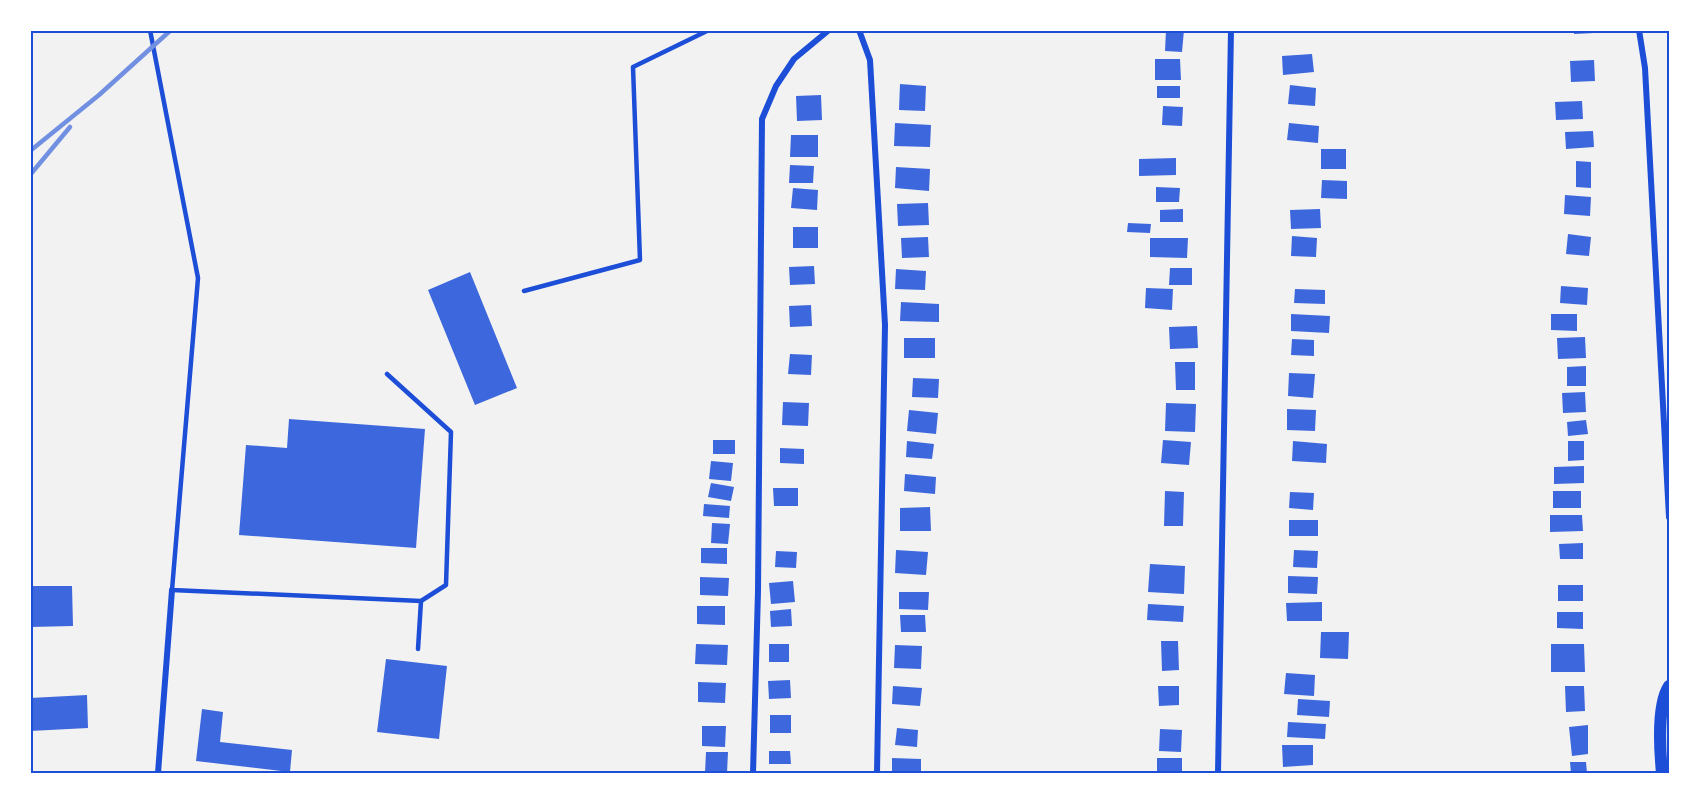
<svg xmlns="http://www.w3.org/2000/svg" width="1699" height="803" viewBox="0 0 1699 803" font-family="'Noto Sans',sans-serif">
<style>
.building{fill:#3d67dc}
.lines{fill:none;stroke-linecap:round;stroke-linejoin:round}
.service{stroke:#1d4ed8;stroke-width:4.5}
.minor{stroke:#1d4ed8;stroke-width:6}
.secondary{stroke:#1d4ed8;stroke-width:12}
.rail{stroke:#7290e2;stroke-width:4.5}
.neatline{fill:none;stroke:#1d4ed8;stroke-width:2}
</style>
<rect width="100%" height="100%" fill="#f2f2f2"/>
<path class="building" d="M 1166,30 L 1184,30 L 1182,52 L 1165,51 Z
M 1286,30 L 1313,30 L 1313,33 L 1286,32 Z
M 1574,30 L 1594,30 L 1594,33 L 1574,34 Z
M 1312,54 L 1314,72 L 1283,75 L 1282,56 Z
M 1155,59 L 1180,59 L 1181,80 L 1155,80 Z
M 1594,60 L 1595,81 L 1571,82 L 1570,61 Z
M 900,84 L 926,86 L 925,111 L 899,110 Z
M 1290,85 L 1316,88 L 1315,106 L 1288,104 Z
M 1157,86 L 1180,86 L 1180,98 L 1157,98 Z
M 821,95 L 822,120 L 797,121 L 796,96 Z
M 1582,101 L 1583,119 L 1556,120 L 1555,102 Z
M 1163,106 L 1183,107 L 1182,126 L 1162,125 Z
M 895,123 L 931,125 L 930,147 L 894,146 Z
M 1289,123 L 1319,126 L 1318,143 L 1287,140 Z
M 1593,131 L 1594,147 L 1566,149 L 1565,132 Z
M 791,135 L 818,135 L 818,157 L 790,157 Z
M 1321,149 L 1346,149 L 1346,169 L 1321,169 Z
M 1176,158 L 1176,175 L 1139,176 L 1139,159 Z
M 1576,161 L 1591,162 L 1591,188 L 1576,187 Z
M 790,165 L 814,166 L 813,183 L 789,183 Z
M 896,167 L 930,169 L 929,191 L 895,188 Z
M 1322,180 L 1347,181 L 1347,199 L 1321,198 Z
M 1156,187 L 1180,188 L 1179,202 L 1156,202 Z
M 793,188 L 818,190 L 817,210 L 791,208 Z
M 1565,195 L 1591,197 L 1590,216 L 1564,214 Z
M 928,203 L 929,225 L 898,226 L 897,204 Z
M 1183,209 L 1183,222 L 1160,222 L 1160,210 Z
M 1320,209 L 1321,228 L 1291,229 L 1290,210 Z
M 1128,223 L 1151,224 L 1150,233 L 1127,232 Z
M 793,227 L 818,227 L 818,248 L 793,248 Z
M 1568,234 L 1591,237 L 1589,256 L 1566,254 Z
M 1292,236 L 1317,238 L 1316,257 L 1291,256 Z
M 928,237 L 929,257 L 902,258 L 901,238 Z
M 1150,238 L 1188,238 L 1187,258 L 1150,257 Z
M 814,266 L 815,284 L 790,285 L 789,267 Z
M 1170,268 L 1192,268 L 1192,285 L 1169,285 Z
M 896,269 L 926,271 L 925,290 L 895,289 Z
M 470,272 L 517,388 L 475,405 L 428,290 Z
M 1561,286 L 1588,288 L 1587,305 L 1560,303 Z
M 1146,288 L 1173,289 L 1172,310 L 1145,308 Z
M 1295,289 L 1325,290 L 1325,304 L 1294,303 Z
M 901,302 L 939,304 L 939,322 L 900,321 Z
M 811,305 L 812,326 L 790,327 L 789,306 Z
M 1291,314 L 1330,316 L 1329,333 L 1291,331 Z
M 1551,314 L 1577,314 L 1577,331 L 1551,330 Z
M 1197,326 L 1198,348 L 1170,349 L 1169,327 Z
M 1585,337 L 1586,358 L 1558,359 L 1557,338 Z
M 904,338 L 935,338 L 935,358 L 904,358 Z
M 1292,339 L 1314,340 L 1314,356 L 1291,355 Z
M 790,354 L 812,355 L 811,375 L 788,374 Z
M 1175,362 L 1195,362 L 1195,390 L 1176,390 Z
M 1586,366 L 1586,386 L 1567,386 L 1567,367 Z
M 1289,373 L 1315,374 L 1313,398 L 1288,396 Z
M 913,378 L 939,379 L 938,398 L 912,397 Z
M 1585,392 L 1586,412 L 1563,413 L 1562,393 Z
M 783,402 L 809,403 L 808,426 L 782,425 Z
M 1166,403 L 1196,404 L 1195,432 L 1165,431 Z
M 1287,409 L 1316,410 L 1315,431 L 1287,430 Z
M 909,410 L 938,413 L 936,434 L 907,431 Z
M 289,419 L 425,429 L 416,548 L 239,535 L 246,445 L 287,448 Z
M 1586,420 L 1588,434 L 1568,436 L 1567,422 Z
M 713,440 L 735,440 L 735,454 L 713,454 Z
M 1163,440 L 1191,442 L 1189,465 L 1161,463 Z
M 907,441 L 934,444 L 932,459 L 906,457 Z
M 1293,441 L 1327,444 L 1326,463 L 1292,461 Z
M 1568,441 L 1584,441 L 1584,460 L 1568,461 Z
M 780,448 L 804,449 L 804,464 L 780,463 Z
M 711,461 L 733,463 L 731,481 L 709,479 Z
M 1584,466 L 1584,483 L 1554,484 L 1554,467 Z
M 905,474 L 936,477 L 935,494 L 904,491 Z
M 711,483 L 734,487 L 731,501 L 708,497 Z
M 773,488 L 798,488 L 798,506 L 774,506 Z
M 1165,491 L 1184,492 L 1183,526 L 1164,526 Z
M 1553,491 L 1581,491 L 1581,508 L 1553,508 Z
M 1290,492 L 1314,493 L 1313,510 L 1289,508 Z
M 704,504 L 730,506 L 729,518 L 703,516 Z
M 930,507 L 931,531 L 900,531 L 900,508 Z
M 1550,515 L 1582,515 L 1583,531 L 1550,532 Z
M 1289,520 L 1318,520 L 1318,536 L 1289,536 Z
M 712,523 L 730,524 L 728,544 L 711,543 Z
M 1583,543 L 1583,559 L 1560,559 L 1559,544 Z
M 701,548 L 727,548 L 727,564 L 701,563 Z
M 896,550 L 928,552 L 926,575 L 895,573 Z
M 1294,550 L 1318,551 L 1317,568 L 1293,567 Z
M 776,551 L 797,552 L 796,568 L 775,567 Z
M 1150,564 L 1185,566 L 1184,594 L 1148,592 Z
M 1288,576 L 1318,577 L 1317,594 L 1288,593 Z
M 700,577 L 729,578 L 728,596 L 700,595 Z
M 793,581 L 795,602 L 771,604 L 769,583 Z
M 1558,585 L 1583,585 L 1583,601 L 1558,601 Z
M 30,586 L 72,586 L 73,626 L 30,627 Z
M 899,592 L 929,592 L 928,610 L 899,609 Z
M 1322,602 L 1322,621 L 1287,621 L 1286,603 Z
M 1148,604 L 1184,606 L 1183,622 L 1147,620 Z
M 697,606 L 725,606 L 725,625 L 697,624 Z
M 791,609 L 792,626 L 771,627 L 770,611 Z
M 1557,612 L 1583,612 L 1583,629 L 1557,628 Z
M 900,615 L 925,615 L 926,632 L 901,632 Z
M 1321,632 L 1349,632 L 1348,659 L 1320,658 Z
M 1161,641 L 1178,641 L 1179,670 L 1162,671 Z
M 696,644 L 728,645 L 727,665 L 695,664 Z
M 769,644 L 789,644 L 789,662 L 769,662 Z
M 1551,644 L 1584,644 L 1585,672 L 1551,672 Z
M 895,645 L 922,646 L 921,669 L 894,668 Z
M 386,659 L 447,666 L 439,739 L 377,732 Z
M 1286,673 L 1315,675 L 1314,696 L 1284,694 Z
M 790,680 L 791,698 L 769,699 L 768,681 Z
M 698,682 L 726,683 L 725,703 L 698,702 Z
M 893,686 L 922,688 L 920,706 L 892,704 Z
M 1158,686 L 1179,686 L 1179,705 L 1159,706 Z
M 1565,686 L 1584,686 L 1585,711 L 1566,712 Z
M 87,695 L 88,728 L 30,731 L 30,698 Z
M 1298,699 L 1330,701 L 1329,717 L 1297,715 Z
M 202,709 L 223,712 L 220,742 L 292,750 L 290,772 L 196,761 Z
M 770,715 L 791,715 L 791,733 L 770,733 Z
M 1288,722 L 1326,724 L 1325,739 L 1287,737 Z
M 1588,725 L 1588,754 L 1572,756 L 1569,727 Z
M 702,726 L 726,726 L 725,747 L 702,746 Z
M 897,728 L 918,730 L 917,747 L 895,745 Z
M 1160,729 L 1182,730 L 1181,752 L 1159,751 Z
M 1282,745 L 1313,745 L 1313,765 L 1283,767 Z
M 769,751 L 790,751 L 791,764 L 769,764 Z
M 706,752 L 728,752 L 727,773 L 705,773 Z
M 892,758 L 921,759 L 921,773 L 892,773 Z
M 1157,758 L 1182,758 L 1182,773 L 1157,773 Z
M 1570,762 L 1586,762 L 1587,773 L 1571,773 Z"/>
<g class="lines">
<path class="service" d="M 150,30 L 198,278 L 172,590 L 421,601 L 418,649
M 524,291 L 640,260 L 633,67 L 709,30
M 387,374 L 451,432 L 446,585 L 421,601"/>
<path class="minor" d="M 859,30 L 870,60 L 885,325 L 877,773
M 1639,30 L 1645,68 L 1669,517
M 158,773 L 172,590
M 753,773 L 758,591 L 762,119 L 776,86 L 794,59 L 829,30
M 1218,773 L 1231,30"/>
<path class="secondary" d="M 1662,773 C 1660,752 1657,704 1669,686"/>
<path class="rail" d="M 30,151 L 99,95 L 171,30
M 30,175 L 70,127"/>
</g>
<rect width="1699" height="803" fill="none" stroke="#ffffff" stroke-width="63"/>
<rect x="32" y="32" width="1636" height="740" class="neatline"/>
</svg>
